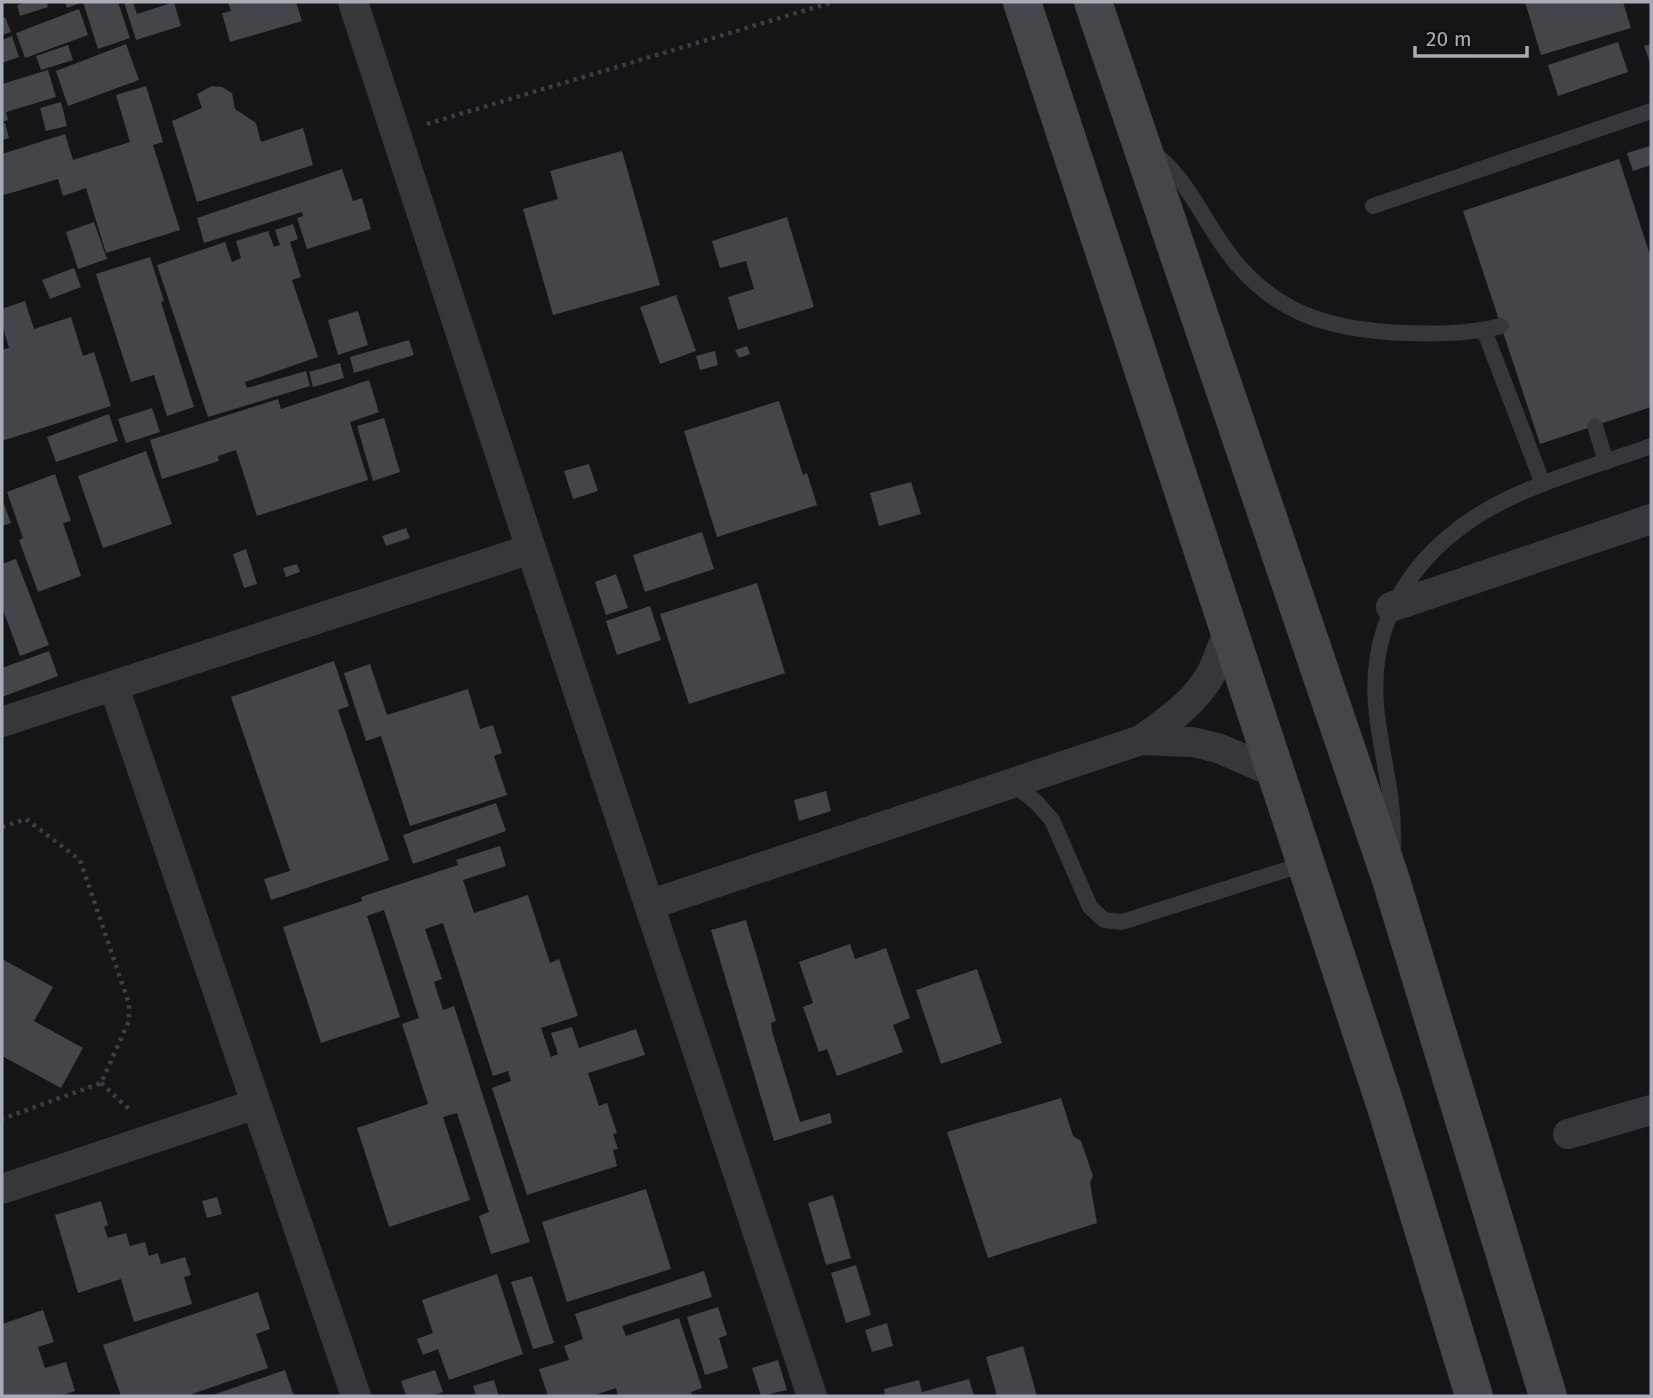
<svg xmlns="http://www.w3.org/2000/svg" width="1653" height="1398" viewBox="0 0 1653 1398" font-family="'Fira Sans',sans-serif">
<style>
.building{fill:#44454a}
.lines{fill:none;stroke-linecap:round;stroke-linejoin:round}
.path{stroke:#3c3e42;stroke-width:4.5;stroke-dasharray:3.5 5;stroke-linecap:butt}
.service{stroke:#36373b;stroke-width:16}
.minor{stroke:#36373b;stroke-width:30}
.secondary{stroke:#44464b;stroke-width:38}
</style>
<rect width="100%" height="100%" fill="#151517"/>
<path class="building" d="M 28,2 L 47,2 L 48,7 L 20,16 L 17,5 Z
M 65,2 L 118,2 L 130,38 L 98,49 L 83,2 L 67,8 Z
M 124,2 L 133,2 L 137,14 L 174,2 L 181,26 L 136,40 Z
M 228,2 L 296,2 L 302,21 L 230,42 L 222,13 L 231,11 Z
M 1525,2 L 1623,2 L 1631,28 L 1541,55 Z
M 79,9 L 88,35 L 25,58 L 16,33 Z
M 5,17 L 11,32 L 2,35 L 2,19 Z
M 12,36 L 19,57 L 2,63 L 2,40 Z
M 1618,42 L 1628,72 L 1558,96 L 1548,65 Z
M 126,44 L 139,80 L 68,106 L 56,71 Z
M 1651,44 L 1651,65 L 1644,46 Z
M 68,45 L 73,60 L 41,70 L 36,56 Z
M 48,70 L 56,97 L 6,112 L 8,120 L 2,122 L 2,84 Z
M 146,86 L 163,142 L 153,145 L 180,230 L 106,253 L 86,188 L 63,196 L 58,179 L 4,195 L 2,189 L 2,154 L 65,134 L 73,160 L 130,142 L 116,95 Z
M 212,86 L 222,87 L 232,93 L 235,109 L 256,123 L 261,142 L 303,128 L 313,165 L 197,202 L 172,121 L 202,108 L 197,94 Z
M 61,102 L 67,126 L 46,131 L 40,108 Z
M 5,123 L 9,138 L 2,140 L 2,124 Z
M 1650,146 L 1651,165 L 1633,171 L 1627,153 Z
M 622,151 L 660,285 L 553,315 L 523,209 L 558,199 L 550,171 Z
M 1619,159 L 1651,258 L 1651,407 L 1540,444 L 1463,211 Z
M 342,169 L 353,201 L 362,198 L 371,229 L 307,249 L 297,218 L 303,216 L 302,212 L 204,243 L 197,218 Z
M 787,217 L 814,307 L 738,330 L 728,297 L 754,289 L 746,261 L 720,268 L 712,241 Z
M 94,222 L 107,259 L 78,269 L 66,232 Z
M 293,224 L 298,239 L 290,242 L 301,277 L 292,280 L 318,357 L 245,382 L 247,388 L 306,371 L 310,386 L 208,417 L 157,265 L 225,242 L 232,262 L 241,258 L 236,241 L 268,231 L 274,247 L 280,245 L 275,230 Z
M 150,257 L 164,301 L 161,302 L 194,407 L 167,416 L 154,375 L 131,382 L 96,274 Z
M 74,268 L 81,287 L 50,299 L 42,280 Z
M 676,295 L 696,351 L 660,364 L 640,307 Z
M 25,301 L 34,329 L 71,317 L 83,356 L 94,352 L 111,406 L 2,441 L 2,350 L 9,348 L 2,324 L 2,309 Z
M 358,311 L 368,345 L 338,355 L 328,320 Z
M 409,340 L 414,355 L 354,373 L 350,357 Z
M 747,346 L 750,354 L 739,358 L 735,350 Z
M 715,351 L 718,365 L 700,370 L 696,356 Z
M 340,363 L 344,378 L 313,387 L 309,372 Z
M 369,380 L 379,412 L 350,422 L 368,480 L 257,516 L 236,450 L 218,456 L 219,461 L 162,479 L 150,440 L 278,399 L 281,409 Z
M 779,401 L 803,475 L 807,473 L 817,505 L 717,537 L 684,431 Z
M 152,408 L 160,432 L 126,443 L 118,419 Z
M 109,414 L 118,441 L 56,462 L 47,437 Z
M 384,418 L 400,472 L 373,481 L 357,426 Z
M 146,451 L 172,524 L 103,548 L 78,476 Z
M 589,464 L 598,491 L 573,499 L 564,471 Z
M 55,474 L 71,521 L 63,523 L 81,576 L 38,592 L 19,540 L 23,538 L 7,492 Z
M 911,482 L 921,514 L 879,526 L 870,493 Z
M 2,499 L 11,523 L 2,526 Z
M 406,528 L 410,538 L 386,546 L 382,536 Z
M 702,532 L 714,569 L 645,592 L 633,555 Z
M 246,549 L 257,584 L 244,588 L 233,554 Z
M 16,559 L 49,645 L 20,656 L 2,607 L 2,564 Z
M 297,564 L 300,572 L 286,577 L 283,568 Z
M 616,574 L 628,608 L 606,615 L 595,582 Z
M 757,583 L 785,673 L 689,704 L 660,614 Z
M 650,606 L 661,640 L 617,655 L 606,621 Z
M 49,651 L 58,676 L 2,697 L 2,668 Z
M 334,661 L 349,706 L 338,710 L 389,860 L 271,900 L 264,879 L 290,871 L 231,697 Z
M 370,664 L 387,715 L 468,689 L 480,729 L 493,725 L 502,753 L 494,756 L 507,795 L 410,826 L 381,736 L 366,741 L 344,673 Z
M 826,791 L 831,811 L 799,821 L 794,800 Z
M 496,803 L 506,831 L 413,864 L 403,835 Z
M 500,846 L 506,866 L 463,880 L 474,913 L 528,895 L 550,963 L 559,959 L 578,1016 L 541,1028 L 551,1057 L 558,1054 L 551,1033 L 572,1027 L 579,1048 L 636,1029 L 645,1055 L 588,1073 L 599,1106 L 607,1103 L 617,1133 L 613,1134 L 618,1149 L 613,1150 L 617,1166 L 527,1195 L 492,1088 L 511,1081 L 508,1071 L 493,1076 L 443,923 L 425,929 L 442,979 L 434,982 L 443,1010 L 454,1006 L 530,1242 L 491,1254 L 479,1216 L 489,1212 L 457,1113 L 443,1117 L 470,1200 L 389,1227 L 357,1128 L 428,1104 L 402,1024 L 419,1018 L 384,910 L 367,916 L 400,1017 L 321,1043 L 283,927 L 362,901 L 361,897 L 458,865 L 456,860 Z
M 746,920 L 776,1021 L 771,1023 L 772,1031 L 800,1122 L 830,1113 L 832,1123 L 774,1141 L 711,930 Z
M 850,944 L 855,959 L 886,948 L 910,1018 L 893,1025 L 903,1052 L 837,1076 L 827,1049 L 819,1052 L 803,1007 L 813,1003 L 799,962 Z
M 2,959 L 53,987 L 34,1021 L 83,1048 L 61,1088 L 2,1056 Z
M 977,969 L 1002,1043 L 941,1064 L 916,990 Z
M 1061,1098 L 1073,1136 L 1081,1141 L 1093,1176 L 1090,1183 L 1097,1223 L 988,1258 L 947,1132 Z
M 646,1189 L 671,1269 L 567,1302 L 542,1222 Z
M 833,1195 L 851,1258 L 826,1265 L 808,1203 Z
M 217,1197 L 222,1214 L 207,1218 L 202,1201 Z
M 101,1201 L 108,1225 L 104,1227 L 108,1238 L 126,1233 L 130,1246 L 145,1242 L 149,1256 L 158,1253 L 161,1264 L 185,1257 L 191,1275 L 184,1277 L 192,1304 L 134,1322 L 121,1279 L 78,1293 L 55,1215 Z
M 856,1265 L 871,1315 L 846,1323 L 831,1273 Z
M 704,1271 L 712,1297 L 622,1326 L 626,1336 L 679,1318 L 702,1388 L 691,1392 L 692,1396 L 618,1396 L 616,1388 L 592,1396 L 548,1396 L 539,1369 L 569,1360 L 564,1346 L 583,1339 L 575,1314 Z
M 497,1274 L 523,1354 L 449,1380 L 438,1349 L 423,1355 L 417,1339 L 433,1333 L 422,1300 Z
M 532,1276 L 554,1343 L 533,1349 L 511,1282 Z
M 258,1292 L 270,1329 L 256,1334 L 268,1368 L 192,1394 L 193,1396 L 121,1396 L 103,1345 Z
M 718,1307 L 727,1335 L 719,1338 L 728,1368 L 705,1375 L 687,1317 Z
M 43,1310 L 54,1342 L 38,1347 L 45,1368 L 66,1362 L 75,1391 L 60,1396 L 2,1396 L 2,1324 Z
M 887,1323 L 893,1346 L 872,1352 L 865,1330 Z
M 1023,1346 L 1037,1396 L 997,1396 L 986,1357 Z
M 778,1360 L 787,1390 L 761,1396 L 752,1368 Z
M 285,1370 L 294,1396 L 210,1396 Z
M 435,1370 L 443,1392 L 431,1396 L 406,1396 L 401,1381 Z
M 969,1379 L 974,1396 L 885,1396 L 884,1389 L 919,1380 L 922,1392 Z
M 494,1380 L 499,1396 L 476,1396 L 473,1386 Z"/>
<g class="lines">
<path class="path" d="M 427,124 L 833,2
M 2,827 L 26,819 L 80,860 L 129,1004 L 129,1021 L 101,1083 L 2,1119
M 101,1083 L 131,1111"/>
<path class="service" d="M 1154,153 C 1186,178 1201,215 1224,247 C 1270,313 1328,330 1405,333 C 1438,334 1469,334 1501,326
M 1373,206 L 1651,111
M 1484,330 L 1543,484
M 1595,426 L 1606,462
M 1013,783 L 1037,803 L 1052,820 L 1090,907 L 1104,920 L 1122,922 L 1307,863
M 1393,846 C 1395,795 1380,753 1376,705 C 1368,606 1430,534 1516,495 C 1559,475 1607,462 1651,446"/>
<path class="minor" d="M 353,2 L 531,549 L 812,1396
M 1391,607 L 1651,519
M 114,687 L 356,1396
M 2,722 L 531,549
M 1141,740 L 1192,742 L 1218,748 L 1276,773
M 649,905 L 1141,740 C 1168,721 1196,702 1212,672 C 1218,659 1223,644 1229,631
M 1568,1134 L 1651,1110
M 2,1189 L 256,1104"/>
<path class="secondary" d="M 1022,2 L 1386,1107 L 1474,1396
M 1093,2 L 1391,880 L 1548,1396"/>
</g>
<rect width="1653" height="1398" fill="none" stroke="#a8acb6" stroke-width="7"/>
<path d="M1415 46v10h112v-10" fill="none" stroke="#a8acb6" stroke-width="3.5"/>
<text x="1426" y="46" font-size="21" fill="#a8acb6" stroke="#101012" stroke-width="5" paint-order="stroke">20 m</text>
</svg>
